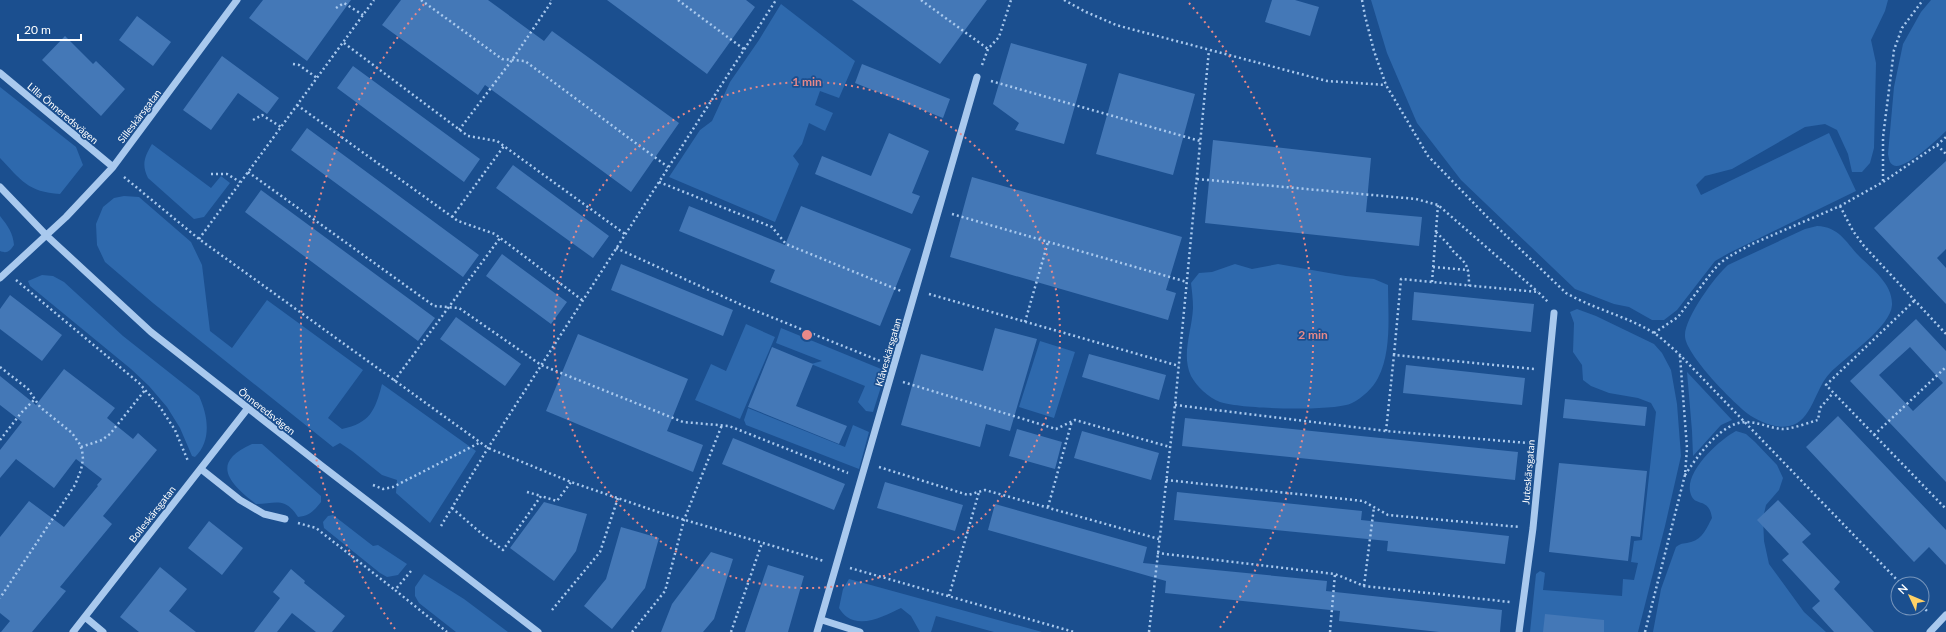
<svg xmlns="http://www.w3.org/2000/svg" width="1946" height="632" viewBox="0 0 1946 632" font-family="Lato,sans-serif">
<style>
.green{fill:#2e69ad}
.building{fill:#4478b7;fill-rule:evenodd}
.lines{fill:none;stroke-linecap:round;stroke-linejoin:round}
.path{stroke:#a9c9ee;stroke-width:2.5;stroke-dasharray:2 3;stroke-linecap:butt}
.minor{stroke:#a9c9ee;stroke-width:7}
.ring{fill:none;stroke:#e88989;stroke-width:2;stroke-dasharray:2 4}
.labels{text-anchor:middle;stroke-width:3.5;stroke-linejoin:round;paint-order:stroke}
.street-label{font-size:10px;fill:#fff;stroke:#1b4f8f}
.centre{fill:#e88989;stroke:#1b4f8f;stroke-width:2}
.ring-label{font-size:12px;text-anchor:middle;font-weight:bold;fill:#e88989;stroke:#1b4f8f;stroke-width:3.5;stroke-linejoin:round;paint-order:stroke}
</style>
<rect width="100%" height="100%" fill="#1b4f8f"/>
<path class="green" d="M 1371,0 L 1888,0 L 1885,11 L 1871,40 L 1876,63 L 1874,148 L 1870,163 L 1862,172 L 1852,172 L 1848,154 L 1837,130 L 1825,124 L 1805,127 L 1732,169 L 1705,176 L 1696,185 L 1701,195 L 1829,133 L 1856,191 L 1729,253 L 1715,261 L 1677,310 L 1664,320 L 1652,320 L 1629,307 L 1614,304 L 1575,289 L 1461,180 L 1417,123 L 1387,53 Z
M 1931,0 L 1946,0 L 1946,131 C 1938,139 1903,172 1893,165 C 1889,163 1889,158 1888,154 L 1894,87 L 1903,44 L 1921,12 Z
M 781,4 L 855,61 L 839,98 L 820,91 L 815,105 L 833,113 L 825,131 L 809,123 L 802,144 L 793,156 L 799,164 L 775,222 L 669,177 L 700,130 L 712,121 L 730,82 L 759,40 Z
M 0,87 L 76,147 L 83,165 L 60,194 C 28,192 21,180 0,158 Z
M 152,144 L 211,188 L 221,176 L 230,183 L 204,217 L 194,219 L 148,178 C 141,164 145,156 152,144 Z
M 124,196 L 139,197 L 191,242 L 202,265 L 210,331 L 232,348 L 267,300 L 363,370 L 328,418 L 342,429 C 370,423 375,411 382,384 L 476,451 L 430,523 L 396,493 L 397,480 L 382,475 L 352,451 L 340,443 L 333,447 L 153,303 L 105,262 L 97,245 L 96,224 L 103,207 L 114,198 Z
M 0,216 C 8,226 13,233 14,245 C 10,251 7,254 0,251 Z
M 1817,226 C 1839,227 1845,241 1859,256 C 1872,269 1893,284 1892,305 C 1891,327 1845,357 1830,373 C 1815,388 1812,422 1789,426 C 1776,429 1761,422 1751,416 C 1735,405 1685,354 1685,336 C 1684,319 1715,276 1728,265 L 1805,229 Z
M 1235,264 L 1252,269 L 1278,264 L 1346,276 L 1374,279 L 1388,285 C 1388,314 1392,351 1378,378 C 1373,388 1362,398 1352,403 C 1334,412 1240,409 1220,402 C 1208,397 1197,387 1191,376 C 1181,354 1192,331 1193,308 C 1193,300 1192,291 1191,283 L 1199,273 L 1212,272 Z
M 42,275 L 53,276 L 64,282 L 123,336 L 199,396 C 208,416 212,440 195,457 L 192,456 L 180,428 L 167,407 L 149,386 L 131,369 L 30,286 L 28,281 Z
M 1577,309 L 1596,316 L 1654,344 L 1662,353 L 1671,370 L 1677,404 L 1681,456 L 1665,526 L 1638,632 L 1530,632 L 1536,574 L 1540,571 L 1545,573 L 1543,590 L 1622,596 L 1623,579 L 1634,580 L 1638,563 L 1631,562 L 1634,541 L 1642,540 L 1656,412 L 1651,403 L 1638,398 L 1609,393 L 1591,386 L 1583,380 L 1582,365 L 1573,352 L 1574,323 L 1570,312 Z
M 746,324 L 775,337 L 740,419 L 695,400 L 711,364 L 726,371 Z
M 781,328 L 886,371 L 873,412 L 866,411 L 858,402 L 865,386 L 811,364 L 822,361 L 776,343 Z
M 1040,341 L 1075,352 L 1054,418 L 1019,407 Z
M 1687,372 L 1732,420 L 1721,425 L 1693,456 L 1692,431 Z
M 748,408 L 845,447 L 853,425 L 869,432 L 859,469 L 746,425 L 744,420 Z
M 1736,431 L 1746,434 L 1755,442 L 1777,465 L 1783,478 L 1779,490 L 1766,505 L 1763,518 L 1764,541 L 1769,564 L 1804,612 L 1826,632 L 1653,632 L 1661,589 L 1676,547 C 1682,542 1685,544 1691,542 C 1703,539 1707,527 1712,518 C 1709,498 1697,506 1692,497 C 1680,475 1719,440 1736,431 Z
M 252,444 L 262,444 L 321,496 L 321,502 C 314,511 309,516 298,517 C 285,497 277,503 256,504 C 230,484 209,463 252,444 Z
M 333,515 L 373,546 L 378,545 L 407,564 L 398,575 L 387,577 L 380,573 L 324,528 L 323,522 L 328,516 Z
M 424,574 L 464,599 L 508,632 L 456,632 L 419,603 L 415,596 L 415,587 Z
M 849,579 L 1042,632 L 994,632 L 936,616 L 931,632 L 920,632 L 911,616 L 901,608 C 886,615 863,628 847,617 C 844,615 841,611 839,608 L 843,589 Z"/>
<path class="building" d="M 263,0 L 351,0 L 307,61 L 249,18 Z
M 401,0 L 488,0 L 544,41 L 552,31 L 679,123 L 631,192 L 485,85 L 478,95 L 382,25 Z
M 607,0 L 746,0 L 755,7 L 707,74 Z
M 852,0 L 987,0 L 940,64 Z
M 1272,0 L 1295,0 L 1319,7 L 1310,36 L 1265,22 Z
M 137,16 L 171,42 L 153,66 L 119,40 Z
M 65,36 L 93,64 L 96,61 L 125,89 L 101,116 L 42,60 Z
M 1011,43 L 1087,64 L 1064,144 L 1015,130 L 1019,123 L 993,104 Z
M 222,56 L 279,98 L 267,114 L 238,93 L 211,130 L 183,110 Z
M 862,64 L 950,99 L 943,118 L 855,83 Z
M 353,66 L 480,159 L 464,182 L 337,88 Z
M 1119,73 L 1195,94 L 1173,175 L 1096,154 Z
M 307,128 L 479,255 L 463,277 L 291,150 Z
M 889,133 L 929,151 L 912,193 L 920,196 L 912,214 L 815,174 L 822,156 L 871,176 Z
M 1213,140 L 1371,158 L 1366,212 L 1422,217 L 1419,246 L 1205,223 Z
M 1946,161 L 1946,249 L 1937,258 L 1946,268 L 1946,304 L 1874,228 Z
M 513,165 L 609,236 L 593,258 L 496,188 Z
M 972,177 L 1182,237 L 1166,290 L 1176,293 L 1168,320 L 950,257 Z
M 261,190 L 435,318 L 418,341 L 245,212 Z
M 689,206 L 785,245 L 801,206 L 911,249 L 880,326 L 770,282 L 775,270 L 679,231 Z
M 502,254 L 567,302 L 551,324 L 486,276 Z
M 621,264 L 733,310 L 723,336 L 611,290 Z
M 1414,292 L 1534,304 L 1531,332 L 1412,320 Z
M 10,295 L 62,335 L 42,361 L 0,329 L 0,309 Z
M 456,317 L 521,364 L 505,386 L 440,339 Z
M 1916,319 L 1946,351 L 1946,482 L 1850,381 ZM 1910,347 L 1943,383 L 1913,411 L 1879,375 Z
M 995,328 L 1037,339 L 1010,431 L 986,424 L 980,447 L 901,425 L 921,354 L 983,371 Z
M 578,334 L 688,379 L 667,431 L 703,445 L 693,472 L 546,411 Z
M 772,347 L 813,364 L 796,406 L 847,426 L 839,444 L 748,407 Z
M 1089,354 L 1166,375 L 1159,400 L 1082,377 Z
M 1406,365 L 1525,378 L 1522,405 L 1403,393 Z
M 64,369 L 115,408 L 107,418 L 133,439 L 138,433 L 157,450 L 103,516 L 112,524 L 60,587 L 66,591 L 32,632 L 1,632 L 10,621 L 0,613 L 0,537 L 29,501 L 64,527 L 98,486 L 97,485 L 102,479 L 76,459 L 54,488 L 16,459 L 0,478 L 0,450 L 22,422 L 0,405 L 0,376 L 36,405 Z
M 1565,399 L 1647,407 L 1645,426 L 1563,418 Z
M 1838,416 L 1946,530 L 1946,565 L 1929,547 L 1914,562 L 1806,447 Z
M 1185,418 L 1518,452 L 1515,480 L 1182,446 Z
M 1017,429 L 1062,442 L 1055,469 L 1009,456 Z
M 1082,431 L 1159,453 L 1151,480 L 1074,458 Z
M 733,438 L 845,484 L 834,510 L 722,464 Z
M 1559,463 L 1647,471 L 1640,537 L 1631,536 L 1628,561 L 1549,552 Z
M 885,482 L 963,505 L 955,531 L 877,508 Z
M 1177,492 L 1362,511 L 1361,520 L 1509,536 L 1505,564 L 1387,551 L 1388,541 L 1174,520 Z
M 1778,500 L 1811,534 L 1802,542 L 1840,582 L 1834,589 L 1874,632 L 1834,632 L 1812,608 L 1820,601 L 1782,560 L 1789,554 L 1757,520 Z
M 544,502 L 587,514 L 576,551 L 554,581 L 510,548 Z
M 995,504 L 1147,547 L 1143,563 L 1327,581 L 1326,591 L 1502,610 L 1500,632 L 1439,632 L 1339,621 L 1340,611 L 1165,593 L 1166,581 L 988,530 Z
M 209,521 L 243,548 L 222,575 L 188,548 Z
M 621,527 L 659,538 L 645,588 L 612,629 L 584,606 L 606,579 Z
M 711,552 L 733,559 L 714,619 L 703,632 L 661,632 L 672,604 Z
M 768,565 L 804,576 L 788,632 L 745,632 Z
M 160,567 L 187,589 L 169,611 L 196,632 L 139,632 L 120,617 Z
M 291,569 L 305,581 L 304,583 L 345,616 L 332,632 L 316,632 L 292,613 L 277,632 L 254,632 L 280,598 L 273,592 Z
M 1545,614 L 1604,620 L 1604,632 L 1543,632 Z"/>
<g class="lines">
<path class="path" d="M 421,0 L 502,59 L 525,61 L 668,167
M 678,0 L 745,50
M 921,0 L 988,49
M 1064,0 L 1086,12 L 1116,25 L 1327,81 L 1386,85
M 1362,0 L 1365,16 L 1374,51 L 1386,85 L 1428,156 L 1495,225 L 1566,293 C 1594,309 1626,316 1654,333 C 1663,339 1672,348 1680,355 L 1901,584
M 336,8 L 344,3 L 363,15
M 344,43 L 468,136 L 497,141 L 625,234
M 293,64 L 299,65 L 317,78
M 982,65 L 988,49 L 999,37 L 1011,0
M 991,81 L 1200,141
M 297,105 L 458,221 L 495,234 L 582,300
M 253,120 L 262,115 L 281,127
M 459,130 L 512,60 L 552,1 L 551,0
M 1937,145 L 1946,154
M 248,172 L 434,306 L 459,308 L 541,365 L 683,422 L 729,426 L 848,473
M 211,174 L 227,174 L 240,182
M 124,177 L 199,239 L 488,448 L 571,482 L 658,512 L 824,561
M 1197,179 L 1416,199 L 1438,205 L 1538,292
M 1883,181 L 1883,137 L 1894,50 L 1902,28 L 1923,0
M 659,182 L 772,227 L 786,244 L 901,291
M 1840,206 L 1853,231 L 1864,246 L 1946,334
M 952,214 L 1187,282
M 452,217 L 504,146
M 1436,232 L 1450,246 L 1451,249 C 1466,264 1469,263 1469,286
M 199,239 L 374,0
M 616,248 L 744,306 L 880,361
M 1433,267 L 1468,270
M 16,280 L 139,383 L 160,407 L 175,430 L 188,461
M 1432,282 L 1438,205
M 929,294 L 1179,366
M 1914,301 L 1826,385 L 1946,509
M 1025,322 L 1048,242
M 1654,333 L 1678,317 L 1712,272 L 1720,263 L 1730,256 L 1752,244 L 1840,206 L 1883,182 L 1937,145 L 1946,137
M 1394,355 L 1401,279 L 1538,292 L 1548,302
M 0,367 L 28,389 L 40,407 L 72,433 L 79,443 L 82,450 L 83,459 L 81,470 L 75,485 L 0,598
M 394,381 L 500,238
M 903,382 L 1056,429 L 1075,420 L 1170,447
M 1175,405 L 1386,431 L 1528,443
M 1386,431 L 1394,355 L 1535,369
M 1874,435 L 1946,367
M 0,440 L 21,413 L 35,399
M 81,447 L 102,440 L 110,434 L 145,390
M 879,467 L 968,495 L 985,490 L 1159,539
M 1685,475 C 1697,457 1721,422 1746,422 C 1758,422 1770,428 1782,429 C 1793,429 1807,423 1818,420 L 1820,408 L 1833,393
M 1166,480 L 1363,501 L 1388,515 L 1520,527
M 373,485 L 383,489 L 393,487 L 479,443
M 527,492 L 541,496
M 1048,507 L 1072,421
M 452,508 L 482,534 L 503,550 L 541,496 L 557,501 L 571,482
M 298,523 L 316,528 L 395,590
M 441,526 L 488,448 L 776,0
M 1157,553 L 1335,574 L 1364,586 L 1510,602
M 850,568 L 1074,632
M 411,571 L 395,590 L 447,632
M 1364,586 L 1374,507
M 949,596 L 979,492
M 1922,606 L 1929,613
M 552,610 L 600,552 L 618,498
M 632,632 L 665,591 L 684,520 L 722,425
M 731,632 L 762,543
M 1149,632 L 1175,405 L 1209,50
M 1330,632 L 1335,574
M 1645,632 L 1685,475 L 1687,448 L 1680,356"/>
<path class="minor" d="M 0,73 L 113,167
M 0,187 L 47,236 L 151,332 L 322,466 L 538,632
M 0,278 L 66,217 L 113,167 L 237,0
M 201,469 L 240,500 L 264,514 L 285,519
M 85,617 L 103,632
M 822,620 L 860,632
M 73,632 L 248,408
M 817,632 L 977,77
M 1519,632 L 1533,528 L 1554,313
M 1930,632 L 1946,615"/>
</g>
<g class="ring">
<circle cx="807" cy="335" r="253"/>
<path d="M395 629A506 506 0 0 1 425 3M1189 3A506 506 0 0 1 1219 629"/>
</g>
<g class="labels">
<g class="street-label">
<text transform="translate(63 113) rotate(40)" y="4">Lilla Önneredsvägen</text>
<text transform="translate(139 116) rotate(-53)" y="4">Silleskärsgatan</text>
<text transform="translate(888 352) rotate(-74)" y="4">Klåveskärsgatan</text>
<text transform="translate(267 411) rotate(38)" y="4">Önneredsvägen</text>
<text transform="translate(1528 472) rotate(-85)" y="4">Juteskärsgatan</text>
<text transform="translate(152 514) rotate(-52)" y="4">Bolleskärsgatan</text>
</g>
</g>
<circle cx="807" cy="335" r="6" class="centre"/>
<g class="ring-label">
<text x="807" y="86">1 min</text>
<text x="1313" y="339">2 min</text>
</g>
<g transform="translate(1910 596) rotate(314)"><circle r="19" fill="#1b4f8f" stroke="#7695bc"/>
<path d="M0-3L7 15L0 10L-7 15Z" fill="#ffd166"/>
<text y="-6" font-size="11" font-weight="bold" text-anchor="middle" fill="#ffffff">N</text>
</g>
<path d="M18 34v6h63v-6" fill="none" stroke="#ffffff" stroke-width="2"/>
<text x="24" y="34" font-size="12" fill="#ffffff" stroke="#1b4f8f" stroke-width="3" paint-order="stroke">20 m</text>
</svg>
